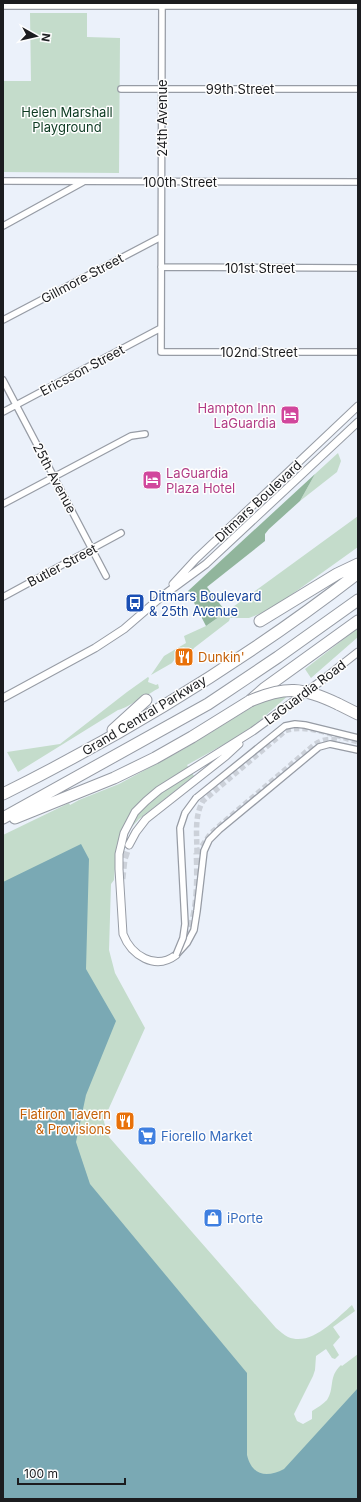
<svg xmlns="http://www.w3.org/2000/svg" width="361" height="1502" viewBox="0 0 361 1502" font-family="Inter,sans-serif">
<style>
.green{fill:#c4dccb}
.forest{fill:#91b59c}
.water{fill:#7aa9b4}
.lines{fill:none;stroke-linecap:round;stroke-linejoin:round}
.minor-tunnel{stroke:#ccd1d9;stroke-width:5.5;stroke-dasharray:5.5 3;stroke-linecap:butt}
.tertiary-tunnel{stroke:#ccd1d9;stroke-width:7;stroke-dasharray:7 3.5;stroke-linecap:butt}
.minor-casing{stroke:#979ca5;stroke-width:8}
.tertiary-casing{stroke:#979ca5;stroke-width:9}
.motorway-casing{stroke:#979ca5;stroke-width:13}
.minor{stroke:#fff;stroke-width:5.5}
.tertiary{stroke:#fff;stroke-width:7}
.motorway{stroke:#fff;stroke-width:11}
.minor-bridge-casing{stroke:#979ca5;stroke-width:8;stroke-linecap:butt}
.motorway-bridge-casing{stroke:#979ca5;stroke-width:13;stroke-linecap:butt}
.minor-bridge{stroke:#fff;stroke-width:5.5}
.motorway-bridge{stroke:#fff;stroke-width:11}
.labels{text-anchor:middle;stroke-width:3;stroke-linejoin:round;paint-order:stroke}
.street-label{font-size:13px;fill:#1b1c1f;stroke:#fefefe}
.park-label{font-size:13px;fill:#0b3920;stroke:#fefefe}
.hotel-label{font-size:13px;fill:#b23c85;stroke:#fefefe;text-anchor:end}
.transit-label{font-size:13px;fill:#164399;stroke:#fefefe;text-anchor:start}
.food-label{font-size:13px;fill:#c56008;stroke:#fefefe;text-anchor:start}
.shop-label{font-size:13px;fill:#366cbe;stroke:#fefefe;text-anchor:start}
</style>
<rect width="100%" height="100%" fill="#ebf1fa"/>
<path class="green" d="M 30,13 L 87,13 L 87,37 L 120,38 L 119,173 L 3,172 L 3,81 L 31,81 Z
M 338,453 L 341,461 L 337,472 L 300,501 L 315,474 Z
M 358,516 L 358,547 L 270,610 L 249,618 L 230,618 L 229,621 L 194,648 L 192,651 L 183,647 L 172,663 L 151,675 L 164,656 L 186,643 L 184,636 L 206,626 L 226,612 Z
M 358,628 L 358,637 L 311,678 L 305,669 Z
M 148,677 L 149,678 L 148,682 L 156,685 L 158,684 L 159,688 C 152,692 123,710 118,710 L 18,772 L 7,752 L 60,744 L 127,692 Z
M 299,686 L 248,731 L 187,765 L 194,776 L 139,819 L 117,843 L 114,880 L 111,884 L 109,950 L 115,973 L 145,1028 L 105,1117 L 104,1122 L 109,1137 L 276,1328 C 280,1331 284,1335 288,1337 C 311,1347 336,1319 352,1305 L 355,1311 L 333,1327 L 340,1337 L 333,1345 L 339,1355 L 335,1359 L 332,1358 L 326,1349 L 316,1356 L 315,1370 L 313,1376 L 294,1414 L 297,1421 L 303,1424 L 312,1419 L 312,1411 C 317,1408 323,1404 327,1400 C 335,1388 328,1377 341,1365 L 342,1366 L 358,1354 L 358,1424 L 259,1499 L 3,1425 L 3,835 L 69,803 L 70,805 L 79,800 L 119,784 L 184,749 L 257,704 L 277,689 Z"/>
<path class="forest" d="M 315,474 L 300,501 L 269,529 L 265,534 L 265,541 L 207,587 L 226,612 L 206,626 L 188,591 Z"/>
<path class="water" d="M 81,844 L 89,859 L 86,969 L 116,1021 L 86,1095 L 76,1142 L 90,1184 L 247,1373 L 247,1455 C 252,1476 267,1478 284,1469 L 358,1388 L 358,1499 L 3,1499 L 3,882 Z"/>
<g class="lines">
<path class="minor-tunnel" d="M 197,853 C 197,836 194,816 203,801 L 285,731 C 305,723 337,736 358,742
M 197,853 L 211,833 L 314,745 C 322,739 331,738 340,741"/>
<path class="tertiary-tunnel" d="M 122,879 L 124,860 L 129,845
M 181,946 C 199,922 198,882 197,853"/>
<g class="minor-casing">
<path id="minor" d="M 162,3 L 161,352 L 358,352
M 3,6 L 358,6
M 121,89 L 358,89
M 3,181 L 358,182
M 3,226 L 83,182
M 161,267 L 358,268
M 3,320 L 161,237
M 3,380 L 106,576
M 3,412 L 161,328
M 3,504 L 131,436 L 145,434
M 3,597 L 121,533
M 196,798 L 285,726 L 295,724 L 305,725 L 358,738
M 177,954 L 187,943 L 194,930 L 197,911 L 204,851 L 209,840 L 219,830 L 319,747 L 330,744 L 358,750"/>
</g>
<g class="tertiary-casing">
<path id="tertiary" d="M 173,584 L 196,559 L 358,406
M 3,698 L 95,648 L 124,629 L 161,597 L 206,564 L 358,422
M 129,845 L 136,832 L 146,819 L 226,756 L 239,744
M 176,955 C 155,971 131,955 123,934 L 119,869 L 119,854 L 124,833 L 135,812 L 146,801 L 159,790 L 253,731 L 321,681 L 358,652"/>
</g>
<g class="motorway-casing">
<path id="motorway" d="M 260,621 L 337,574 L 358,564
M 338,704 L 358,714
M 113,730 L 146,700
M 3,794 C 128,732 248,658 358,573
M 3,818 L 208,704 L 278,657 L 358,600
M 15,818 L 114,778 L 155,758 L 192,737 L 250,701 L 265,688 L 358,621"/>
</g>
<use href="#minor" class="minor"/>
<use href="#tertiary" class="tertiary"/>
<use href="#motorway" class="motorway"/>
<g class="minor-bridge-casing">
<path id="minor-bridge" d="M 176,955 L 183,938 L 185,924 L 180,828 L 185,813 L 196,798"/>
</g>
<g class="motorway-bridge-casing">
<path id="motorway-bridge" d="M 250,701 C 285,686 303,687 338,704"/>
</g>
<use href="#minor-bridge" class="minor-bridge"/>
<use href="#motorway-bridge" class="motorway-bridge"/>
</g>
<defs>
<g id="hotel-square" transform="scale(1)"><rect x="-9" y="-9" width="18" height="18" rx="4" fill="#d1479c" stroke="#fefefe"/><path d="M-6-4.5h1.5V1H6V5H4.5V3h-9V5H-6ZM-4 0a1.8 1.8 0 1 1 3.6 0ZM.5 0V-2.5h3Q6-2.5 6 0Z" fill="#fff"/></g>
<g id="bus-square" transform="scale(1)"><rect x="-9" y="-9" width="18" height="18" rx="4" fill="#1a4fb4" stroke="#fefefe"/><path d="M-5-6H5V4H4V6H2V4H-2V6H-4V4H-5ZM-3.5-4V0h7V-4ZM-3.5 1.2v1.5H-2V1.2ZM2 1.2v1.5H3.5V1.2Z" fill="#fff"/></g>
<g id="restaurant-square" transform="scale(1)"><rect x="-9" y="-9" width="18" height="18" rx="4" fill="#e8710a" stroke="#fefefe"/><path d="M-5-6h1v4h1v-4h1v4h1v-4h1v5L-1.5 .5V6h-2V.5L-5-1ZM5-6V6H3V1.5H1.5Q1.5-4 5-6Z" fill="#fff"/></g>
<g id="supermarket-square" transform="scale(1)"><rect x="-9" y="-9" width="18" height="18" rx="4" fill="#3f7fe0" stroke="#fefefe"/><path d="M-6-5.5h2.5l.6 2H6L4.5 2H-2.5L-4.4-4H-6ZM-1.5 3.2a1.3 1.3 0 1 0 .1 0ZM3 3.2a1.3 1.3 0 1 0 .1 0Z" fill="#fff"/></g>
<g id="shop-square" transform="scale(1)"><rect x="-9" y="-9" width="18" height="18" rx="4" fill="#3f7fe0" stroke="#fefefe"/><path d="M-5-2.5h2.3a2.7 3.5 0 0 1 5.4 0H5L5.5 6h-11ZM-1.5-2.5h3a1.5 2.3 0 0 0-3 0Z" fill="#fff"/></g>
</defs>
<g fill-rule="evenodd">
<use href="#hotel-square" x="290" y="415"/>
<use href="#hotel-square" x="152" y="480"/>
<use href="#bus-square" x="135" y="603"/>
<use href="#restaurant-square" x="184" y="657"/>
<use href="#restaurant-square" x="125" y="1121"/>
<use href="#supermarket-square" x="147" y="1136"/>
<use href="#shop-square" x="213" y="1218"/>
</g>
<g class="labels">
<g class="street-label">
<text x="240" y="94">99th Street</text>
<text transform="translate(162 118) rotate(-90)" y="5">24th Avenue</text>
<text x="180" y="187">100th Street</text>
<text x="260" y="273">101st Street</text>
<text transform="translate(82 278) rotate(-28)" y="5">Gillmore Street</text>
<text x="259" y="357">102nd Street</text>
<text transform="translate(82 370) rotate(-28)" y="5">Ericsson Street</text>
<text transform="translate(55 478) rotate(62)" y="5">25th Avenue</text>
<text transform="translate(258 501) rotate(-43)" y="5">Ditmars Boulevard</text>
<text transform="translate(62 565) rotate(-28)" y="5">Butler Street</text>
<text transform="translate(305 692) rotate(-37)" y="5">LaGuardia Road</text>
<text transform="translate(144 715) rotate(-31)" y="5">Grand Central Parkway</text>
</g>
<g class="park-label">
<text x="67" y="117">Helen Marshall<tspan x="67" dy="15">Playground</tspan></text>
</g>
<g class="hotel-label">
<text x="276" y="413">Hampton Inn<tspan x="276" dy="15">LaGuardia</tspan></text>
<text x="166" y="478" text-anchor="start">LaGuardia<tspan x="166" dy="15">Plaza Hotel</tspan></text>
</g>
<g class="transit-label">
<text x="149" y="601">Ditmars Boulevard<tspan x="149" dy="15">&amp; 25th Avenue</tspan></text>
</g>
<g class="food-label">
<text x="198" y="662">Dunkin'</text>
<text x="111" y="1119" text-anchor="end">Flatiron Tavern<tspan x="111" dy="15">&amp; Provisions</tspan></text>
</g>
<g class="shop-label">
<text x="161" y="1141">Fiorello Market</text>
<text x="227" y="1223">iPorte</text>
</g>
</g>
<rect width="361" height="1502" fill="none" stroke="#1b1c1f" stroke-width="8"/>
<g transform="translate(36 36) rotate(98)" stroke="#fefefe" stroke-width="3" paint-order="stroke">
<path d="M0-3L7 15L0 10L-7 15Z" fill="#1b1c1f"/>
<text y="-6" font-size="11" font-weight="bold" text-anchor="middle" fill="#1b1c1f">N</text>
</g>
<path d="M18 1478v6h107v-6" fill="none" stroke="#1b1c1f" stroke-width="2"/>
<text x="24" y="1478" font-size="12" fill="#1b1c1f" stroke="#fefefe" stroke-width="3" paint-order="stroke">100 m</text>
</svg>
